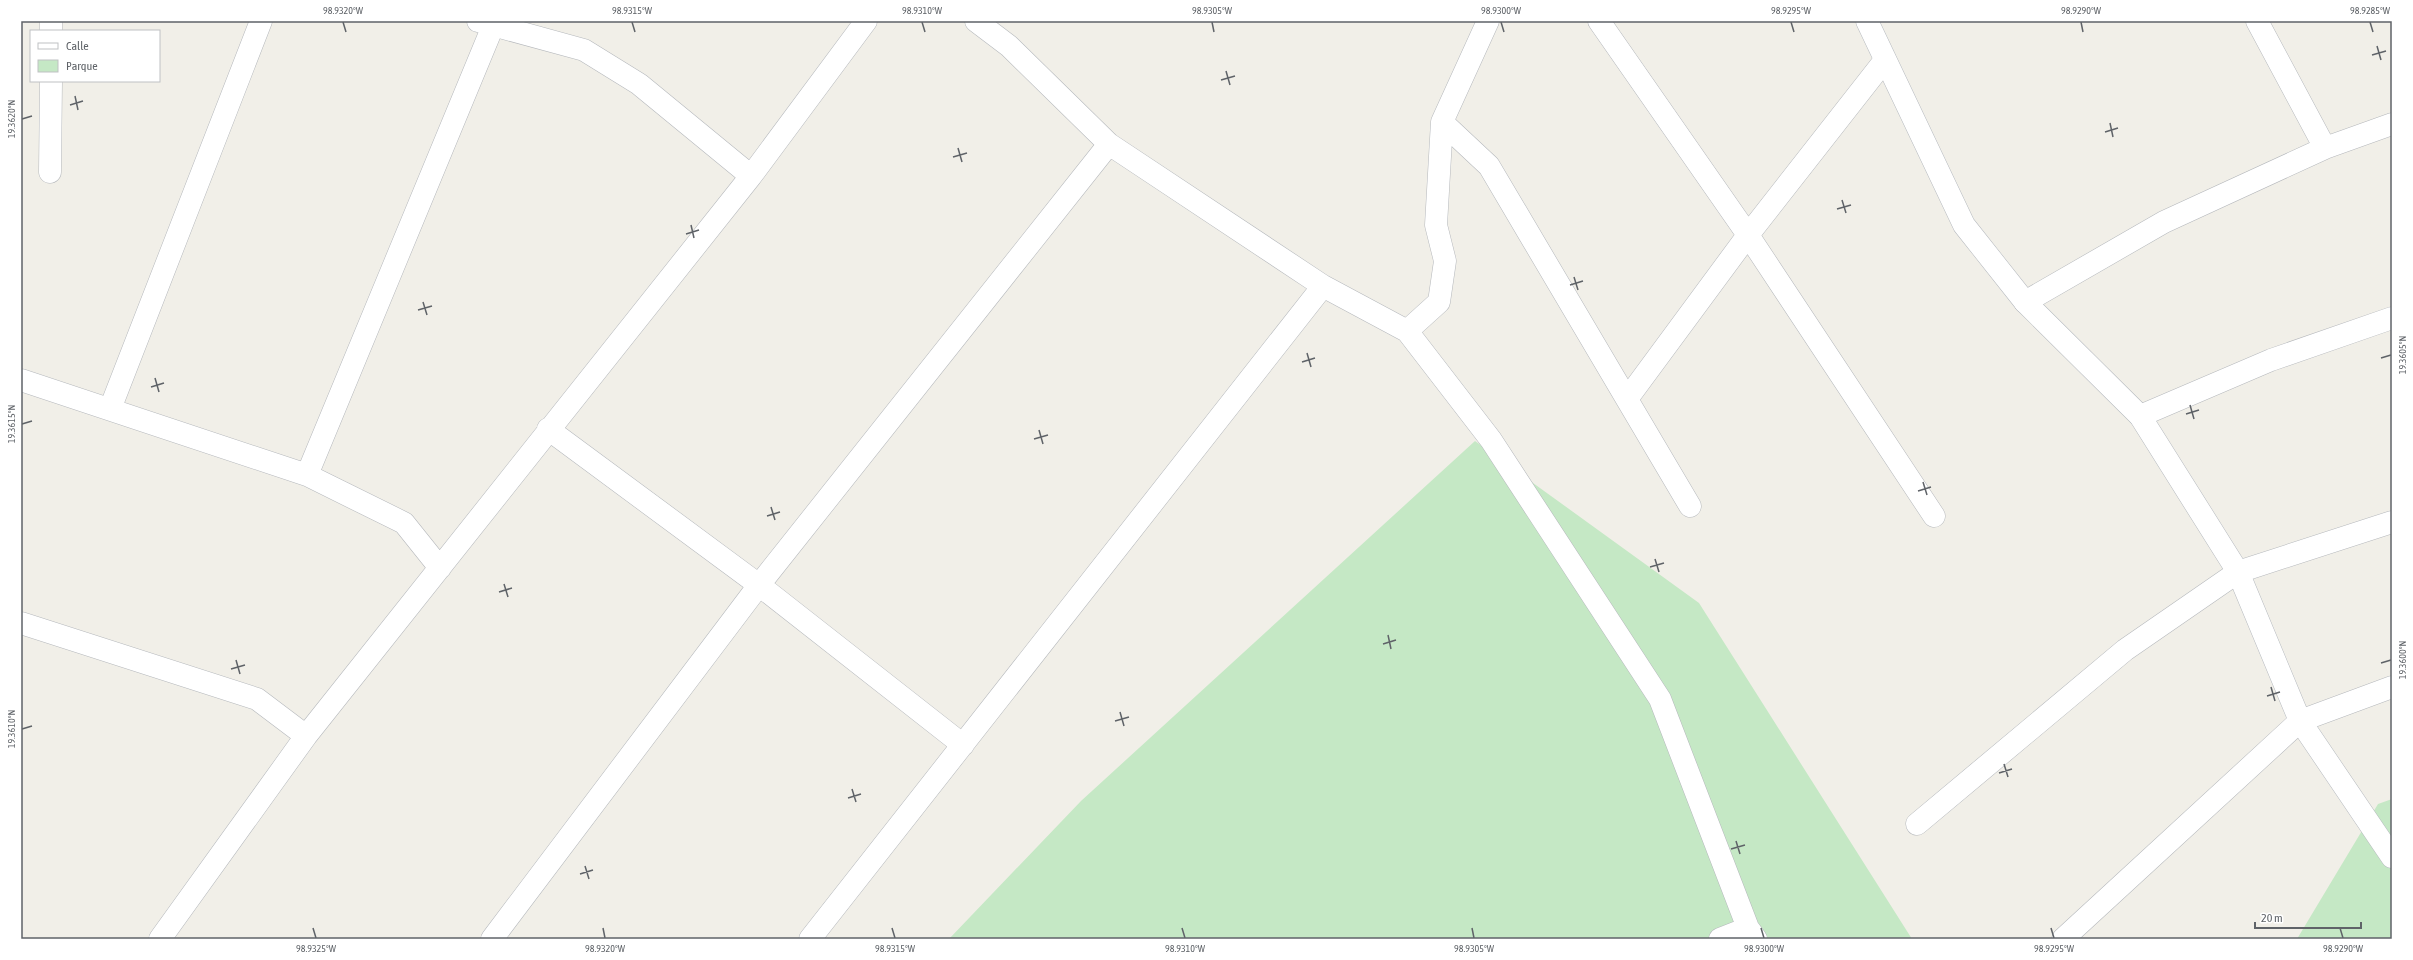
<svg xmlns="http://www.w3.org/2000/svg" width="2413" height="960" viewBox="0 0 2413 960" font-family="'Asap Condensed',sans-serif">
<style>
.green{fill:#c5e8c5}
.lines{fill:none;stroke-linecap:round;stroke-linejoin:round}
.minor-casing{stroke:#b5b8bc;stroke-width:23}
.secondary-casing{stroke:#b6babf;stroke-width:23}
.minor{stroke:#fff;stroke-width:22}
.secondary{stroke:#fff;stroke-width:22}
.ticks{fill:none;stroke:#5f6368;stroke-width:1.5}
.neatline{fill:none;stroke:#5f6368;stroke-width:1.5}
.ticks-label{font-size:10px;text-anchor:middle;fill:#5f6368}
</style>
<rect width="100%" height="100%" fill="#f1efe8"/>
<path class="green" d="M 1475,441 L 1699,603 L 1912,939 L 949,939 L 1081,801 Z
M 2392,799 L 2392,939 L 2297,939 L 2378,804 Z"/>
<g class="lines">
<g class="minor-casing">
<path id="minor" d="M 478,21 L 584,50 L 639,84 L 751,176
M 976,21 L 1009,46 L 1109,144 L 1323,286 L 1407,331 L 1491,440 L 1660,699 L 1748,928 L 1756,939
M 1599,21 L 1748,235 L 1934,516
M 2257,21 L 2325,148
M 51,31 L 51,21
M 1442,122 L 1489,166 L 1690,506
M 50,172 L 51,81
M 2025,302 L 2164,222 L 2325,148 L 2392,124
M 1407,331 L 1439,302 L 1445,261 L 1436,225 L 1442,122 L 1488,21
M 21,380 L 307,475 L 404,523 L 440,568
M 1627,399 L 1748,235 L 1885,60
M 110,409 L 261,21
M 2140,416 L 2271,360 L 2392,318
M 548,429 L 759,585 L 963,745
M 307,475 L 493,26
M 21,623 L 257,699 L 306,736
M 1917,824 L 2125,650 L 2238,572 L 2392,522
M 160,939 L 306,736 L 751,176 L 866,21
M 492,939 L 759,585 L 1109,144
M 810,939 L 1323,286
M 1720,939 L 1748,928
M 2063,939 L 2300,721 L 2392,687"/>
</g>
<g class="secondary-casing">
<path id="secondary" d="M 1867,21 L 1964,225 L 2025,302 L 2140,416 L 2238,572 L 2300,721 L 2392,857"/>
</g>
<use href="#minor" class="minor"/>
<use href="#secondary" class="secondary"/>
</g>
<path class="ticks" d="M 343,22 L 346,32M 632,22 L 635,32M 922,22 L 925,32M 1212,22 L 1214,32M 1501,22 L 1504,32M 1791,22 L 1794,32M 2081,22 L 2083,32M 2370,22 L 2373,32M 2377,46 L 2381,60M 2372,55 L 2386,51M 1226,71 L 1230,85M 1221,80 L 1235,76M 75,96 L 78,110M 70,105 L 83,101M 22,119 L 32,116M 2110,123 L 2113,137M 2105,132 L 2118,128M 958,148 L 962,162M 953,157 L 967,153M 1842,200 L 1846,213M 1837,209 L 1851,205M 691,225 L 694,238M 686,234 L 699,230M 1574,277 L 1578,290M 1570,285 L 1583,281M 423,302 L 427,315M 418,310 L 432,306M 1307,353 L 1311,367M 2381,358 L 2391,355M 1302,362 L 1315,358M 155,378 L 159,392M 151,387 L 164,383M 2190,405 L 2194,419M 2186,414 L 2199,410M 22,424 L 32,421M 1039,430 L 1043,444M 1034,439 L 1048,435M 1923,482 L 1927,495M 1918,491 L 1931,487M 771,507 L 775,520M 767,516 L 780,512M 1655,559 L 1659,572M 1650,567 L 1664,563M 504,584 L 508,597M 499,592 L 512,588M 1388,635 L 1391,649M 1383,644 L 1396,640M 236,660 L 240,674M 2381,663 L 2391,660M 231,669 L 245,665M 2271,687 L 2275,701M 2267,696 L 2280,692M 1120,712 L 1124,726M 1115,721 L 1129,717M 22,729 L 32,726M 2004,764 L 2008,777M 1999,773 L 2012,769M 852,789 L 856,802M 848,798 L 861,794M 1736,841 L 1740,854M 1731,849 L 1745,845M 585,866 L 589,879M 580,874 L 593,870M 313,928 L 316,938M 603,928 L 605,938M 892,928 L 895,938M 1182,928 L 1185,938M 1472,928 L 1474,938M 1761,928 L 1764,938M 2051,928 L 2054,938M 2340,928 L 2343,938"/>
<rect width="2413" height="960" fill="none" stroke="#ffffff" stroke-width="44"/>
<rect x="30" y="30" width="130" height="52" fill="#ffffff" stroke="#bfc1c3"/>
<rect x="38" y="43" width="20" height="6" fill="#ffffff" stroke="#bfc1c3"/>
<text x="66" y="50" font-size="12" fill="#5f6368">Calle</text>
<rect x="38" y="60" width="20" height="12" fill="#c5e8c5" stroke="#bfc1c3"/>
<text x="66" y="70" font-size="12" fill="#5f6368">Parque</text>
<path d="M2255 922v6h106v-6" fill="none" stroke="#5f6368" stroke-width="2"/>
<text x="2261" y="922" font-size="12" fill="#5f6368" stroke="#ffffff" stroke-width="3" paint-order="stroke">20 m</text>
<rect x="22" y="22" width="2369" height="916" class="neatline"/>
<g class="ticks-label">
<text x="343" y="14">98.9320°W</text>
<text x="632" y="14">98.9315°W</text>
<text x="922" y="14">98.9310°W</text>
<text x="1212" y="14">98.9305°W</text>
<text x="1501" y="14">98.9300°W</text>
<text x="1791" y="14">98.9295°W</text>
<text x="2081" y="14">98.9290°W</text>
<text x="2370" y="14">98.9285°W</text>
<text transform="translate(11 119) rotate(-90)" y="4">19.3620°N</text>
<text transform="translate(2402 355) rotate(-90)" y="4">19.3605°N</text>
<text transform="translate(11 424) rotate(-90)" y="4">19.3615°N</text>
<text transform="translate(2402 660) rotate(-90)" y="4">19.3600°N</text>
<text transform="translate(11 729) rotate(-90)" y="4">19.3610°N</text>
<text x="316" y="952">98.9325°W</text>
<text x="605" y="952">98.9320°W</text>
<text x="895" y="952">98.9315°W</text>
<text x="1185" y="952">98.9310°W</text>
<text x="1474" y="952">98.9305°W</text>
<text x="1764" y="952">98.9300°W</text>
<text x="2054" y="952">98.9295°W</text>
<text x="2343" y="952">98.9290°W</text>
</g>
</svg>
